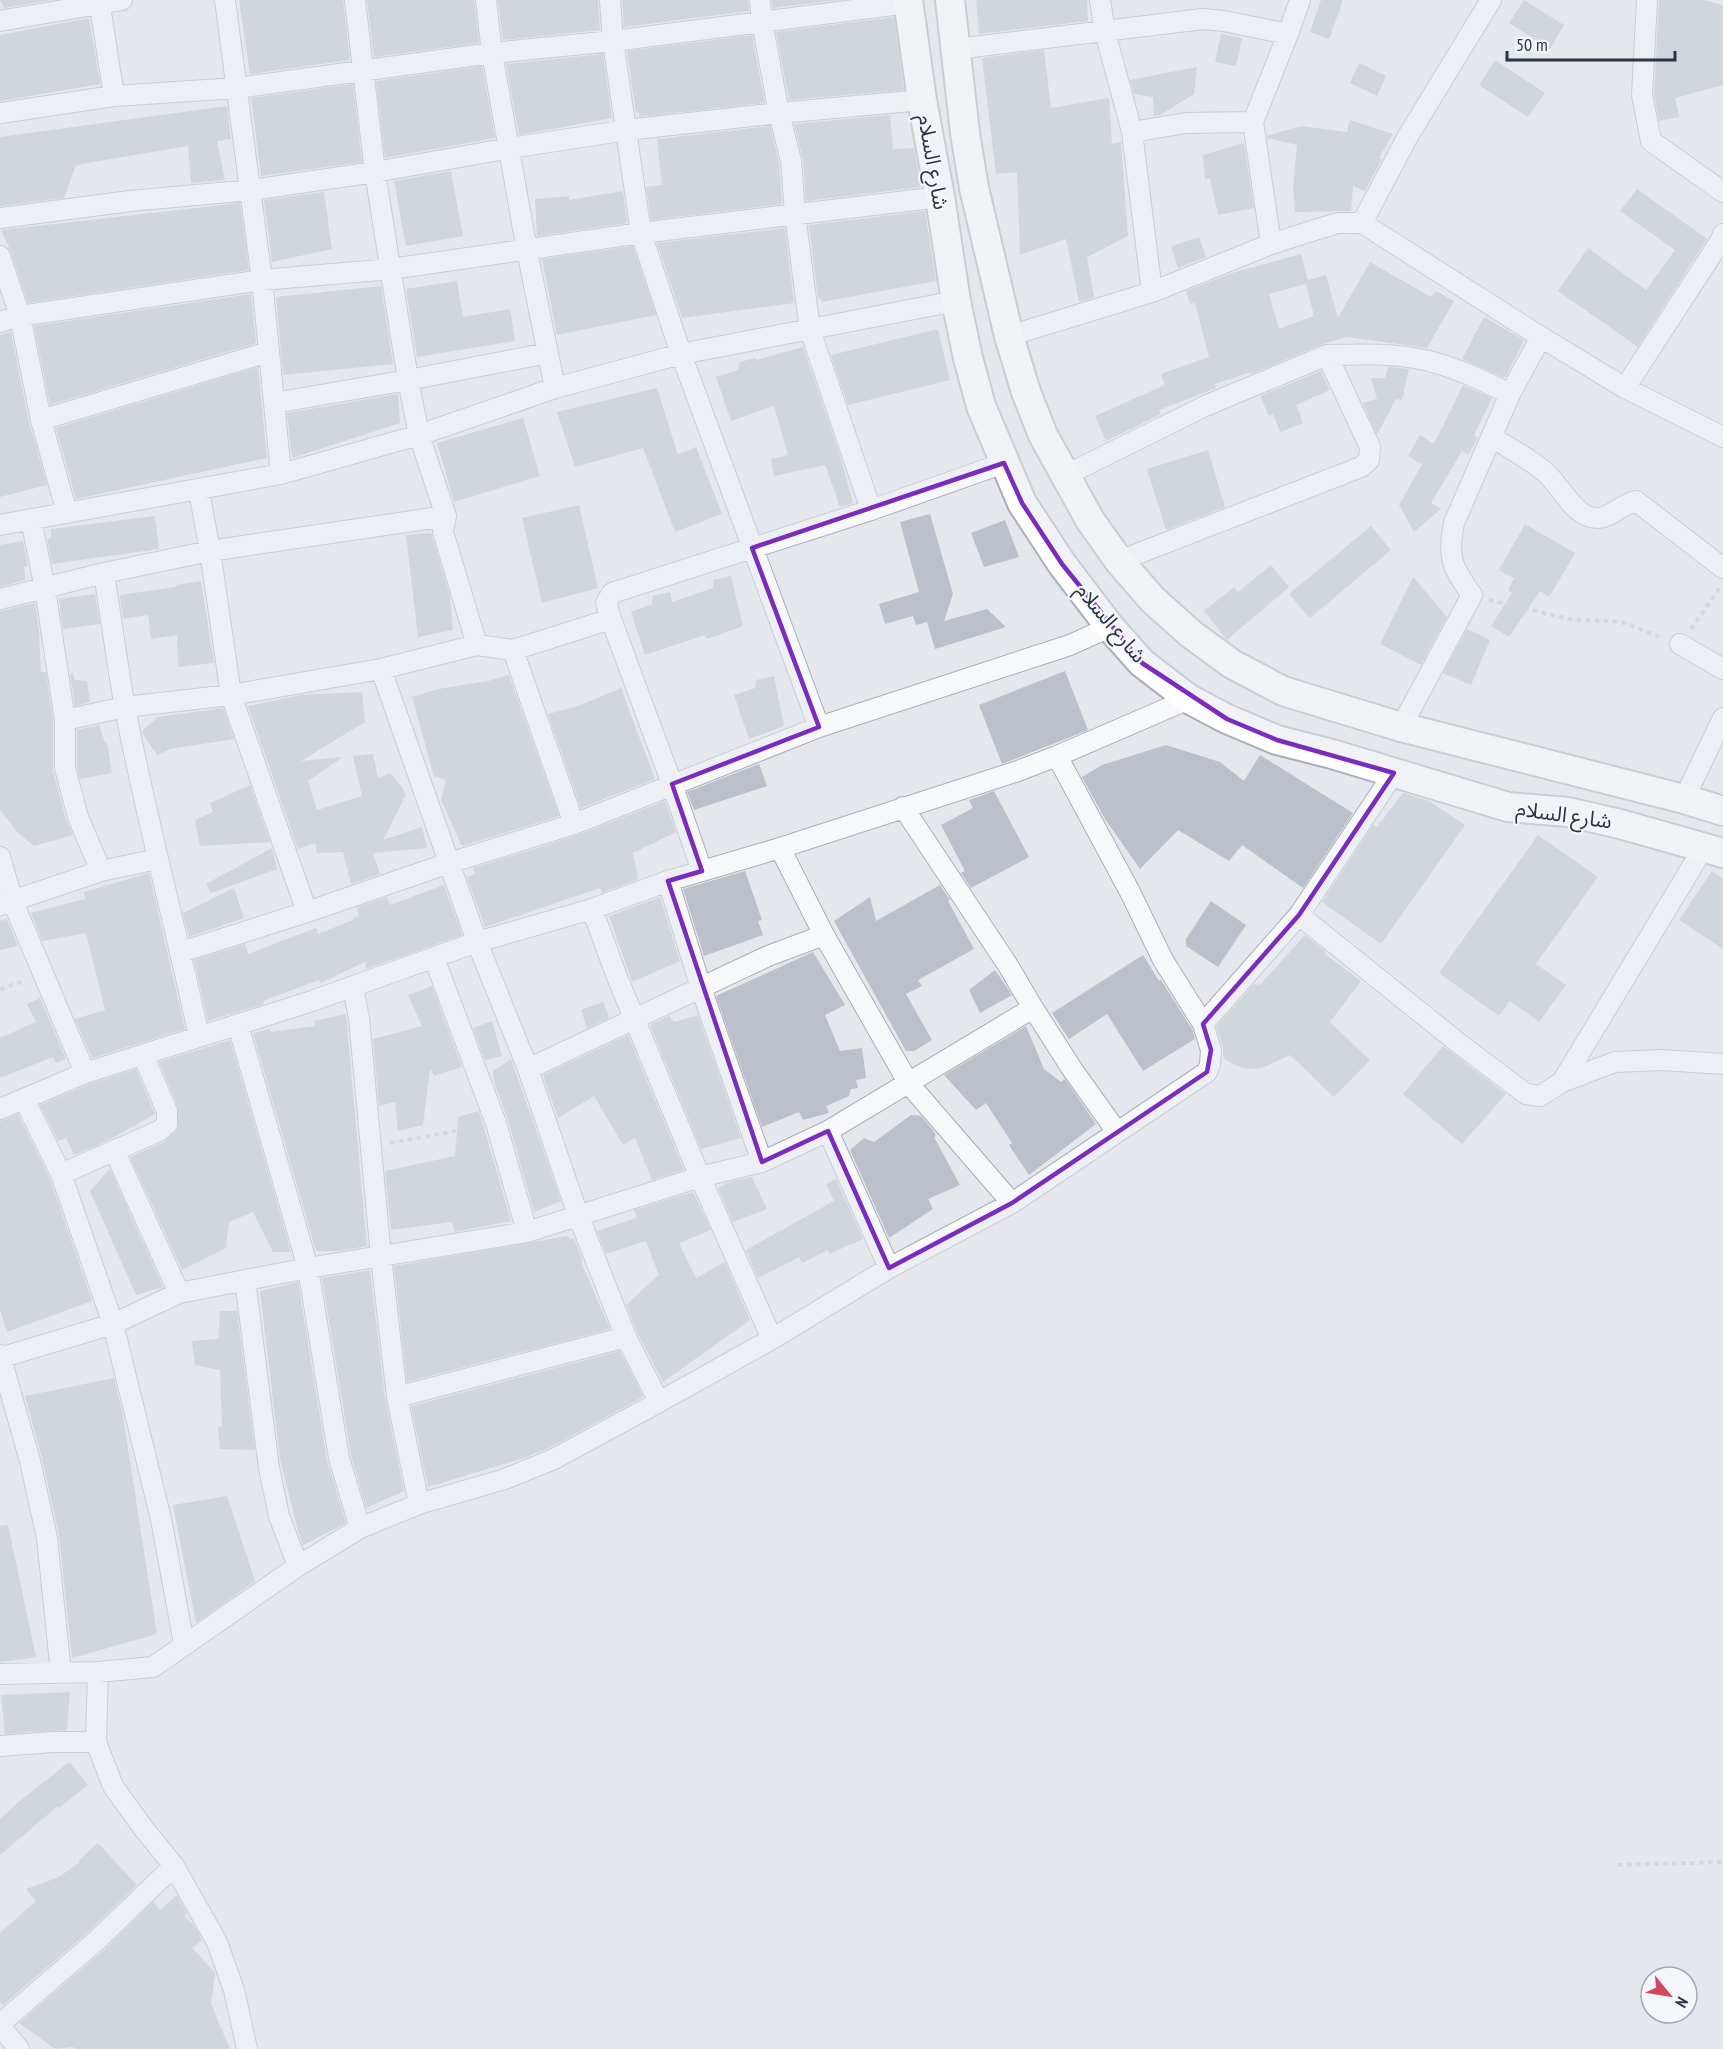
<svg xmlns="http://www.w3.org/2000/svg" width="1723" height="2049" viewBox="0 0 1723 2049" font-family="'PT Sans Narrow','Noto Sans Arabic',sans-serif">
<style>
.building{fill:#bbc0ca;fill-rule:evenodd}
.lines{fill:none;stroke-linecap:round;stroke-linejoin:round}
.street-casing{stroke:#a9aeb7;stroke-width:22}
.secondary-casing{stroke:#a9aeb7;stroke-width:32}
.path{stroke:#c2c5cb;stroke-width:4;stroke-dasharray:4.5 4.5;stroke-linecap:butt}
.street{stroke:#f7f8fa;stroke-width:20}
.secondary{stroke:#fff;stroke-width:28}
.marked{fill:none;stroke:#7b2cbf;stroke-width:4.5;stroke-linejoin:round}
.labels{text-anchor:middle;stroke-width:4.5;stroke-linejoin:round;paint-order:stroke}
.street-label{font-size:21px;fill:#2b3445;stroke:#f4f6f9}
</style>
<rect width="100%" height="100%" fill="#e4e7ec"/>
<path class="building" d="M 0,0 L 51,0 L 4,8 Z
M 239,0 L 343,0 L 350,60 L 250,74 Z
M 367,0 L 474,0 L 479,43 L 374,57 Z
M 498,0 L 598,0 L 600,30 L 503,40 Z
M 622,0 L 748,0 L 749,11 L 624,27 Z
M 772,0 L 837,0 L 773,8 Z
M 976,0 L 1087,0 L 1088,21 L 979,34 Z
M 1321,0 L 1343,0 L 1329,39 L 1310,32 Z
M 1524,0 L 1564,25 L 1550,49 L 1509,23 Z
M 1659,0 L 1704,0 L 1723,5 L 1723,85 L 1675,98 L 1679,117 L 1659,121 L 1654,94 Z
M 894,17 L 904,90 L 789,100 L 776,32 Z
M 89,18 L 100,84 L 0,101 L 0,35 Z
M 1221,34 L 1242,38 L 1236,66 L 1215,62 Z
M 752,35 L 765,103 L 639,117 L 639,112 L 636,113 L 627,51 Z
M 1044,50 L 1051,108 L 1109,98 L 1112,144 L 1121,142 L 1128,236 L 1087,257 L 1094,297 L 1079,302 L 1066,239 L 1020,255 L 1017,172 L 996,174 L 982,58 Z
M 603,54 L 612,118 L 519,135 L 506,64 Z
M 1495,60 L 1545,93 L 1528,117 L 1479,85 Z
M 1359,63 L 1386,76 L 1377,96 L 1350,83 Z
M 482,66 L 495,138 L 385,158 L 376,81 Z
M 1197,67 L 1194,94 L 1160,115 L 1154,116 L 1153,97 L 1134,94 L 1130,80 Z
M 353,84 L 362,162 L 261,176 L 251,98 Z
M 227,106 L 231,139 L 217,141 L 225,180 L 191,183 L 188,146 L 76,165 L 64,198 L 0,206 L 0,137 Z
M 890,115 L 893,149 L 914,148 L 921,187 L 806,201 L 803,160 L 794,124 Z
M 1350,120 L 1393,134 L 1379,158 L 1382,159 L 1365,191 L 1353,186 L 1351,211 L 1295,212 L 1293,188 L 1297,145 L 1267,138 L 1267,136 L 1301,126 L 1347,132 Z
M 770,126 L 779,163 L 782,204 L 651,220 L 646,187 L 662,185 L 657,139 Z
M 1244,143 L 1254,208 L 1218,215 L 1210,178 L 1205,180 L 1203,155 Z
M 451,171 L 463,236 L 406,246 L 394,181 Z
M 1637,189 L 1707,239 L 1638,347 L 1558,291 L 1588,248 L 1646,290 L 1675,250 L 1620,211 Z
M 623,191 L 627,223 L 537,236 L 535,199 L 569,196 L 569,200 Z
M 324,192 L 332,249 L 272,262 L 264,200 Z
M 240,203 L 249,270 L 28,303 L 11,252 L 1,230 Z
M 925,211 L 936,281 L 822,302 L 821,299 L 818,299 L 809,225 Z
M 785,228 L 794,303 L 682,318 L 657,243 Z
M 1199,237 L 1206,257 L 1178,268 L 1171,246 Z
M 633,246 L 656,315 L 557,335 L 542,259 Z
M 1301,254 L 1308,280 L 1326,275 L 1338,318 L 1370,262 L 1431,297 L 1436,291 L 1454,301 L 1427,348 L 1347,337 L 1323,344 L 1251,374 L 1251,372 L 1215,384 L 1216,388 L 1159,410 L 1161,414 L 1106,441 L 1095,416 L 1165,385 L 1161,374 L 1209,357 L 1195,303 L 1190,304 L 1186,291 L 1232,273 ZM 1306,284 L 1314,316 L 1279,329 L 1269,294 Z
M 457,281 L 463,317 L 510,309 L 515,341 L 417,357 L 406,289 Z
M 381,286 L 393,364 L 283,375 L 276,297 Z
M 251,294 L 256,343 L 50,405 L 34,326 Z
M 1484,317 L 1524,340 L 1506,377 L 1502,377 L 1462,359 Z
M 938,329 L 950,380 L 848,405 L 831,355 Z
M 11,332 L 29,422 L 47,485 L 0,497 L 0,335 Z
M 803,347 L 840,455 L 853,503 L 840,507 L 825,465 L 774,476 L 771,459 L 788,455 L 774,406 L 731,421 L 716,377 L 738,370 L 739,362 L 756,358 L 756,360 Z
M 258,367 L 267,458 L 76,499 L 56,428 Z
M 1388,367 L 1409,369 L 1402,400 L 1396,399 L 1377,435 L 1363,403 L 1377,399 L 1371,378 L 1385,378 Z
M 1321,371 L 1330,390 L 1296,405 L 1303,423 L 1280,432 L 1273,414 L 1269,416 L 1260,396 Z
M 1463,385 L 1492,398 L 1474,435 L 1478,438 L 1468,455 L 1462,451 L 1431,503 L 1441,509 L 1414,532 L 1399,505 L 1422,464 L 1408,456 L 1420,435 L 1434,444 Z
M 657,388 L 678,455 L 696,447 L 722,514 L 675,532 L 643,448 L 575,467 L 557,412 Z
M 398,394 L 400,423 L 292,458 L 287,413 Z
M 523,418 L 540,476 L 454,502 L 437,443 Z
M 1208,450 L 1225,507 L 1166,530 L 1147,469 Z
M 579,505 L 598,588 L 542,603 L 522,518 Z
M 930,514 L 953,594 L 944,621 L 987,609 L 1006,627 L 935,649 L 927,622 L 916,625 L 913,616 L 885,624 L 879,604 L 919,592 L 900,522 Z
M 155,516 L 159,549 L 52,564 L 47,538 L 51,538 L 51,529 Z
M 1005,520 L 1019,557 L 984,567 L 971,533 Z
M 1525,524 L 1575,553 L 1549,597 L 1540,591 L 1509,637 L 1491,626 L 1512,593 L 1508,590 L 1514,578 L 1499,570 Z
M 1371,526 L 1391,550 L 1310,618 L 1289,594 Z
M 431,533 L 450,596 L 453,630 L 418,637 L 406,535 Z
M 23,541 L 28,566 L 24,566 L 25,580 L 0,587 L 0,545 Z
M 1271,565 L 1289,587 L 1227,640 L 1204,611 L 1234,587 L 1238,592 Z
M 731,576 L 743,626 L 707,639 L 705,635 L 645,655 L 631,612 L 652,604 L 653,596 L 670,592 L 672,602 L 713,588 L 714,580 Z
M 1413,577 L 1447,617 L 1421,665 L 1380,644 Z
M 201,581 L 214,663 L 178,667 L 177,635 L 151,639 L 148,615 L 123,619 L 120,595 L 176,587 L 176,585 Z
M 95,594 L 100,624 L 63,629 L 59,599 Z
M 35,603 L 39,632 L 41,672 L 46,672 L 53,721 L 53,771 L 66,820 L 73,835 L 34,846 L 18,833 L 0,810 L 0,611 Z
M 1467,629 L 1490,640 L 1471,685 L 1443,673 Z
M 1065,671 L 1088,730 L 1002,764 L 979,705 Z
M 70,673 L 73,673 L 75,680 L 87,681 L 90,702 L 75,706 Z
M 509,675 L 559,816 L 462,846 L 441,800 L 446,780 L 434,776 L 412,697 L 438,689 L 488,681 Z
M 774,676 L 784,726 L 749,739 L 734,695 L 755,688 L 756,680 Z
M 621,688 L 655,779 L 581,808 L 548,714 L 578,706 Z
M 362,692 L 365,722 L 301,761 L 343,757 L 308,781 L 317,810 L 362,796 L 353,756 L 373,754 L 378,778 L 390,773 L 401,786 L 406,795 L 383,840 L 422,827 L 427,848 L 373,853 L 380,874 L 351,884 L 343,852 L 317,853 L 315,843 L 298,849 L 248,706 L 301,695 Z
M 223,708 L 234,739 L 170,749 L 157,755 L 143,734 L 142,731 L 158,717 Z
M 99,725 L 105,743 L 107,743 L 112,773 L 80,779 L 77,766 L 77,730 Z
M 1166,745 L 1220,762 L 1244,781 L 1260,755 L 1353,813 L 1303,888 L 1242,845 L 1229,861 L 1178,830 L 1140,869 L 1105,819 L 1082,777 L 1102,765 Z
M 759,764 L 767,786 L 694,810 L 687,792 Z
M 250,785 L 270,842 L 200,846 L 195,820 L 213,812 L 210,803 Z
M 994,791 L 1029,857 L 971,888 L 961,873 L 965,871 L 941,825 L 973,808 L 969,800 Z
M 1403,793 L 1429,801 L 1465,825 L 1381,944 L 1322,902 L 1373,825 L 1377,827 Z
M 665,801 L 676,832 L 633,853 L 638,879 L 602,893 L 600,888 L 485,927 L 467,877 L 475,874 L 473,868 L 578,835 Z
M 1538,835 L 1598,877 L 1536,964 L 1566,985 L 1539,1022 L 1510,1001 L 1499,1016 L 1439,973 Z
M 272,848 L 277,869 L 211,893 L 206,884 Z
M 745,871 L 762,920 L 758,921 L 763,935 L 704,956 L 683,889 Z
M 1712,871 L 1723,879 L 1723,949 L 1679,920 Z
M 149,873 L 185,1029 L 92,1058 L 75,1019 L 105,1010 L 86,933 L 42,941 L 31,913 L 85,899 L 84,892 Z
M 444,885 L 462,935 L 366,969 L 365,962 L 320,983 L 319,980 L 263,1001 L 264,1004 L 208,1021 L 194,960 L 245,944 L 248,954 L 316,928 L 318,934 L 353,920 L 353,918 L 359,916 L 357,907 L 387,897 L 390,905 Z
M 940,885 L 950,900 L 948,901 L 974,949 L 918,980 L 922,986 L 906,994 L 932,1040 L 914,1051 L 906,1051 L 834,921 L 870,897 L 876,921 Z
M 234,888 L 244,918 L 189,937 L 183,913 Z
M 660,897 L 680,961 L 632,982 L 609,916 Z
M 1211,901 L 1246,925 L 1218,967 L 1186,946 L 1186,939 Z
M 7,919 L 18,946 L 0,950 L 0,921 Z
M 1305,935 L 1326,952 L 1325,954 L 1361,981 L 1330,1022 L 1370,1060 L 1334,1097 L 1290,1055 L 1265,1067 L 1252,1069 L 1239,1067 L 1226,1060 L 1223,1056 L 1223,1047 L 1216,1027 L 1254,984 L 1260,985 Z
M 813,952 L 845,1005 L 825,1015 L 840,1051 L 862,1048 L 866,1078 L 856,1080 L 858,1088 L 851,1089 L 849,1096 L 826,1106 L 829,1113 L 803,1120 L 799,1112 L 762,1127 L 716,996 Z
M 1143,955 L 1159,981 L 1161,980 L 1192,1029 L 1195,1039 L 1143,1071 L 1107,1014 L 1069,1039 L 1052,1013 Z
M 995,970 L 1012,995 L 980,1013 L 969,990 Z
M 432,986 L 462,1067 L 434,1076 L 430,1068 L 423,1125 L 398,1131 L 395,1102 L 379,1106 L 373,1039 L 422,1026 L 408,995 Z
M 40,998 L 66,1059 L 56,1063 L 53,1057 L 0,1078 L 0,1038 L 36,1022 L 27,1004 Z
M 603,1002 L 609,1018 L 587,1028 L 581,1010 Z
M 346,1014 L 367,1246 L 339,1251 L 316,1251 L 253,1033 L 270,1029 L 271,1032 L 315,1026 L 314,1021 Z
M 698,1015 L 741,1138 L 701,1149 L 650,1025 L 669,1016 L 674,1022 Z
M 492,1021 L 502,1056 L 485,1060 L 473,1028 Z
M 1026,1026 L 1044,1069 L 1061,1082 L 1065,1079 L 1096,1124 L 1029,1175 L 1009,1145 L 1012,1143 L 986,1103 L 976,1110 L 944,1075 Z
M 628,1035 L 684,1170 L 652,1180 L 635,1138 L 623,1145 L 594,1096 L 558,1118 L 543,1075 Z
M 230,1040 L 291,1252 L 273,1252 L 253,1212 L 229,1222 L 226,1248 L 182,1270 L 130,1157 L 164,1142 L 178,1129 L 178,1107 L 159,1062 Z
M 1443,1046 L 1506,1094 L 1462,1144 L 1403,1094 Z
M 511,1059 L 561,1201 L 534,1212 L 508,1120 L 494,1082 L 493,1071 Z
M 136,1069 L 155,1114 L 107,1141 L 74,1155 L 66,1138 L 58,1141 L 40,1105 L 89,1084 Z
M 479,1111 L 511,1221 L 455,1232 L 452,1222 L 391,1230 L 385,1171 L 455,1156 L 458,1117 Z
M 18,1114 L 50,1179 L 92,1301 L 7,1332 L 0,1310 L 0,1121 Z
M 911,1115 L 921,1116 L 933,1130 L 936,1136 L 934,1137 L 960,1185 L 928,1199 L 933,1209 L 889,1238 L 850,1150 L 864,1138 L 874,1142 Z
M 110,1169 L 163,1287 L 136,1295 L 90,1191 Z
M 752,1177 L 767,1209 L 733,1222 L 718,1188 L 729,1182 Z
M 836,1179 L 863,1239 L 829,1254 L 828,1250 L 802,1263 L 799,1257 L 758,1278 L 746,1250 L 834,1201 L 826,1184 Z
M 693,1192 L 711,1230 L 679,1243 L 696,1278 L 725,1262 L 750,1320 L 663,1382 L 637,1332 L 626,1305 L 659,1275 L 646,1241 L 606,1254 L 597,1231 L 637,1218 L 634,1210 Z
M 568,1236 L 570,1239 L 574,1238 L 583,1262 L 581,1262 L 610,1329 L 407,1382 L 394,1266 Z
M 370,1270 L 385,1398 L 404,1491 L 366,1508 L 351,1455 L 322,1278 Z
M 298,1282 L 327,1460 L 346,1523 L 303,1545 L 298,1531 L 280,1459 L 260,1291 Z
M 220,1311 L 237,1311 L 255,1450 L 220,1449 L 218,1426 L 222,1427 L 220,1370 L 195,1365 L 192,1341 L 218,1339 Z
M 620,1351 L 643,1396 L 641,1398 L 549,1448 L 524,1458 L 428,1487 L 411,1406 Z
M 114,1378 L 122,1411 L 157,1634 L 72,1658 L 59,1535 L 42,1458 L 25,1396 Z
M 227,1496 L 255,1581 L 196,1623 L 173,1505 Z
M 8,1525 L 36,1657 L 0,1662 L 0,1526 Z
M 70,1692 L 67,1730 L 5,1734 L 1,1695 Z
M 69,1762 L 88,1785 L 59,1808 L 58,1806 L 0,1855 L 0,1819 L 15,1805 Z
M 98,1843 L 137,1885 L 88,1932 L 3,2005 L 0,2001 L 0,1933 L 36,1901 L 26,1889 L 59,1877 L 80,1862 L 78,1861 Z
M 177,1895 L 187,1913 L 184,1916 L 194,1925 L 202,1940 L 192,1948 L 215,1973 L 211,2004 L 230,2049 L 75,2049 L 73,2047 L 55,2049 L 19,2023 L 104,1950 L 153,1902 L 160,1910 Z"/>
<g class="lines">
<g class="street-casing">
<path id="street" d="M 99,0 L 114,96
M 225,0 L 262,280 L 281,474
M 355,0 L 375,172 L 408,380 L 419,435 L 446,516 L 443,532 L 477,645
M 486,0 L 492,53 L 527,251 L 555,388
M 610,0 L 613,41 L 641,233 L 681,354 L 819,727
M 760,0 L 762,22 L 779,113 L 791,161 L 795,214 L 810,330 L 871,510
M 1100,0 L 1105,32 L 1132,132 L 1152,292
M 1647,0 L 1642,95 L 1651,141 L 1723,192
M 0,21 L 122,0
M 956,49 L 1203,19 L 1224,21 L 1288,34
M 0,113 L 114,96 L 237,88 L 492,53 L 613,41 L 908,3
M 1132,132 L 1186,123 L 1253,122
M 0,218 L 130,201 L 251,190 L 375,172 L 510,148 L 627,130 L 779,113 L 922,100
M 1362,223 L 1408,136 L 1491,0
M 1271,244 L 1253,122 L 1288,34 L 1300,0
M 0,256 L 20,316 L 41,420 L 67,513
M 0,322 L 20,316 L 262,280 L 391,269 L 641,233 L 940,197
M 1009,336 L 1152,292 L 1271,244 L 1318,229 L 1338,223 L 1362,223 L 1541,337 L 1625,388 L 1723,437
M 1625,388 L 1721,240 L 1723,234
M 274,403 L 408,380 L 548,353
M 41,420 L 268,352
M 1492,437 C 1510,449 1536,462 1550,477 C 1563,491 1577,519 1598,518 C 1611,518 1621,504 1636,501 L 1723,568
M 1064,476 L 1205,406 L 1327,355
M 199,491 L 210,551 L 231,695 L 307,912
M 31,519 L 45,589 L 65,720 L 65,768 L 78,817 L 101,871
M 0,525 L 281,474 L 419,435 L 555,388 L 681,354 L 956,301
M 1119,561 L 1361,467 L 1369,460 L 1370,447 L 1327,355 C 1361,354 1396,353 1429,361 C 1457,368 1484,381 1510,394
M 104,573 C 111,618 117,663 125,708 C 146,818 176,927 199,1037
M 0,599 L 104,573 L 210,551 L 446,516
M 1680,644 L 1723,669
M 513,650 L 574,824
M 381,669 L 477,942 L 528,1069 L 578,1215 L 626,1337
M 65,720 L 125,707 L 231,695 L 381,669 L 477,645 L 513,650 L 611,619
M 1401,727 L 1472,595 C 1452,567 1447,558 1454,523 L 1510,394 L 1541,337
M 1394,773 L 1299,915 L 1461,1045 L 1526,1094 L 1540,1096 L 1562,1082 L 1704,847
M 1684,799 L 1723,718
M 903,807 L 1009,967 L 1033,1008 L 1072,1069 L 1117,1132
M 780,848 L 824,935 L 909,1084 L 1012,1203
M 0,857 L 13,902 L 85,1073
M 702,871 L 672,784 L 611,619 L 606,603 L 612,593 L 871,510 L 1004,463
M 668,881 L 701,988 L 762,1162
M 0,905 L 101,871 L 158,859
M 592,909 L 617,977 L 700,1177 L 772,1339
M 181,952 L 307,912 L 449,863 L 574,824 L 819,727 L 1070,645 L 1110,627
M 434,958 L 496,1123 L 527,1232
M 353,987 L 359,1018 L 381,1257 L 397,1397
M 1203,1024 L 1299,915
M 238,1025 L 308,1268 L 339,1458 L 360,1528
M 528,1069 L 768,956 L 824,935
M 1562,1082 L 1615,1062 L 1662,1060 L 1723,1064
M 24,1099 L 61,1174 L 113,1324 L 161,1519 L 184,1644
M 0,1109 L 85,1073 L 312,1001 L 477,942 L 592,909 L 668,881 L 780,848 L 1018,771 L 1057,756 L 1189,699
M 828,1131 L 889,1268
M 115,1152 L 179,1293
M 61,1174 L 159,1131 L 167,1124 L 167,1111 L 143,1055
M 245,1280 L 269,1468 L 279,1516 L 298,1566 L 360,1528 L 419,1504 L 505,1479 L 554,1459 L 659,1402 L 772,1339 L 889,1268 L 1012,1203 L 1207,1072 L 1210,1064 L 1211,1050 L 1203,1024 L 1163,960 L 1130,892 L 1057,756
M 0,1355 L 30,1461 L 47,1538 L 61,1673
M 0,1358 L 113,1324 L 179,1293 L 308,1268 L 527,1232 L 700,1177 L 762,1162 L 828,1131 L 1033,1008
M 419,1504 L 397,1397 L 626,1337 L 659,1402
M 98,1672 L 96,1742 L 113,1786 L 144,1829 L 174,1866 L 217,1942 L 234,1990 L 247,2049
M 0,1674 L 98,1672 L 153,1667 L 298,1566
M 0,1746 L 53,1742 L 96,1742
M 0,2024 L 96,1941 L 174,1866
M 0,2026 L 19,2049"/>
</g>
<g class="secondary-casing">
<path id="secondary" d="M 908,0 L 922,100 L 940,197 L 956,301 L 968,358 L 981,406 L 1022,503 L 1062,564 L 1110,627 L 1142,663 L 1189,699 L 1227,719 L 1277,740 L 1332,754 L 1508,807 L 1568,812 L 1620,824 L 1723,853
M 950,0 L 965,133 L 974,188 L 1009,336 L 1026,392 L 1043,435 L 1090,520 L 1119,561 L 1153,600 L 1191,634 L 1232,664 L 1283,691 L 1401,727 L 1684,799 L 1723,811"/>
</g>
<path class="path" d="M 1489,600 L 1573,620 L 1611,621 L 1625,623 L 1662,638
M 1691,629 L 1721,586
M 0,989 L 24,981
M 390,1143 L 477,1127
M 1618,1865 L 1723,1862"/>
<use href="#street" class="street"/>
<use href="#secondary" class="secondary"/>
</g>
<path d="M0 0H1723V2049H0ZM 1004,463 L 1022,503 L 1062,564 L 1142,663 L 1227,719 L 1277,740 L 1394,773 L 1299,915 L 1203,1024 L 1211,1050 L 1207,1072 L 1012,1203 L 889,1268 L 828,1131 L 762,1162 L 668,881 L 702,871 L 672,784 L 819,727 L 752,548 Z" fill="#e4e7ec" fill-opacity=".55" fill-rule="evenodd"/>
<path class="marked" d="M 1004,463 L 1022,503 L 1062,564 L 1142,663 L 1227,719 L 1277,740 L 1394,773 L 1299,915 L 1203,1024 L 1211,1050 L 1207,1072 L 1012,1203 L 889,1268 L 828,1131 L 762,1162 L 668,881 L 702,871 L 672,784 L 819,727 L 752,548 Z"/>
<g class="labels">
<g class="street-label">
<text transform="translate(933 162) rotate(80)" y="7">شارع السلام</text>
<text transform="translate(1111 623) rotate(50)" y="7">شارع السلام</text>
<text transform="translate(1564 815) rotate(8)" y="7">شارع السلام</text>
</g>
</g>
<g transform="translate(1669 1995) rotate(120)"><circle r="28" fill="#f4f6f9" stroke="#a4a8b1" stroke-width="1.5"/>
<path d="M0-4.5L10 22L0 15L-10 22Z" fill="#d1495b"/>
<text y="-9" font-size="16" font-weight="bold" text-anchor="middle" fill="#2b3445">N</text>
</g>
<path d="M1507 51v9h168v-9" fill="none" stroke="#2b3445" stroke-width="3"/>
<text x="1516" y="51" font-size="18" fill="#2b3445" stroke="#f4f6f9" stroke-width="4.5" paint-order="stroke">50 m</text>
</svg>
